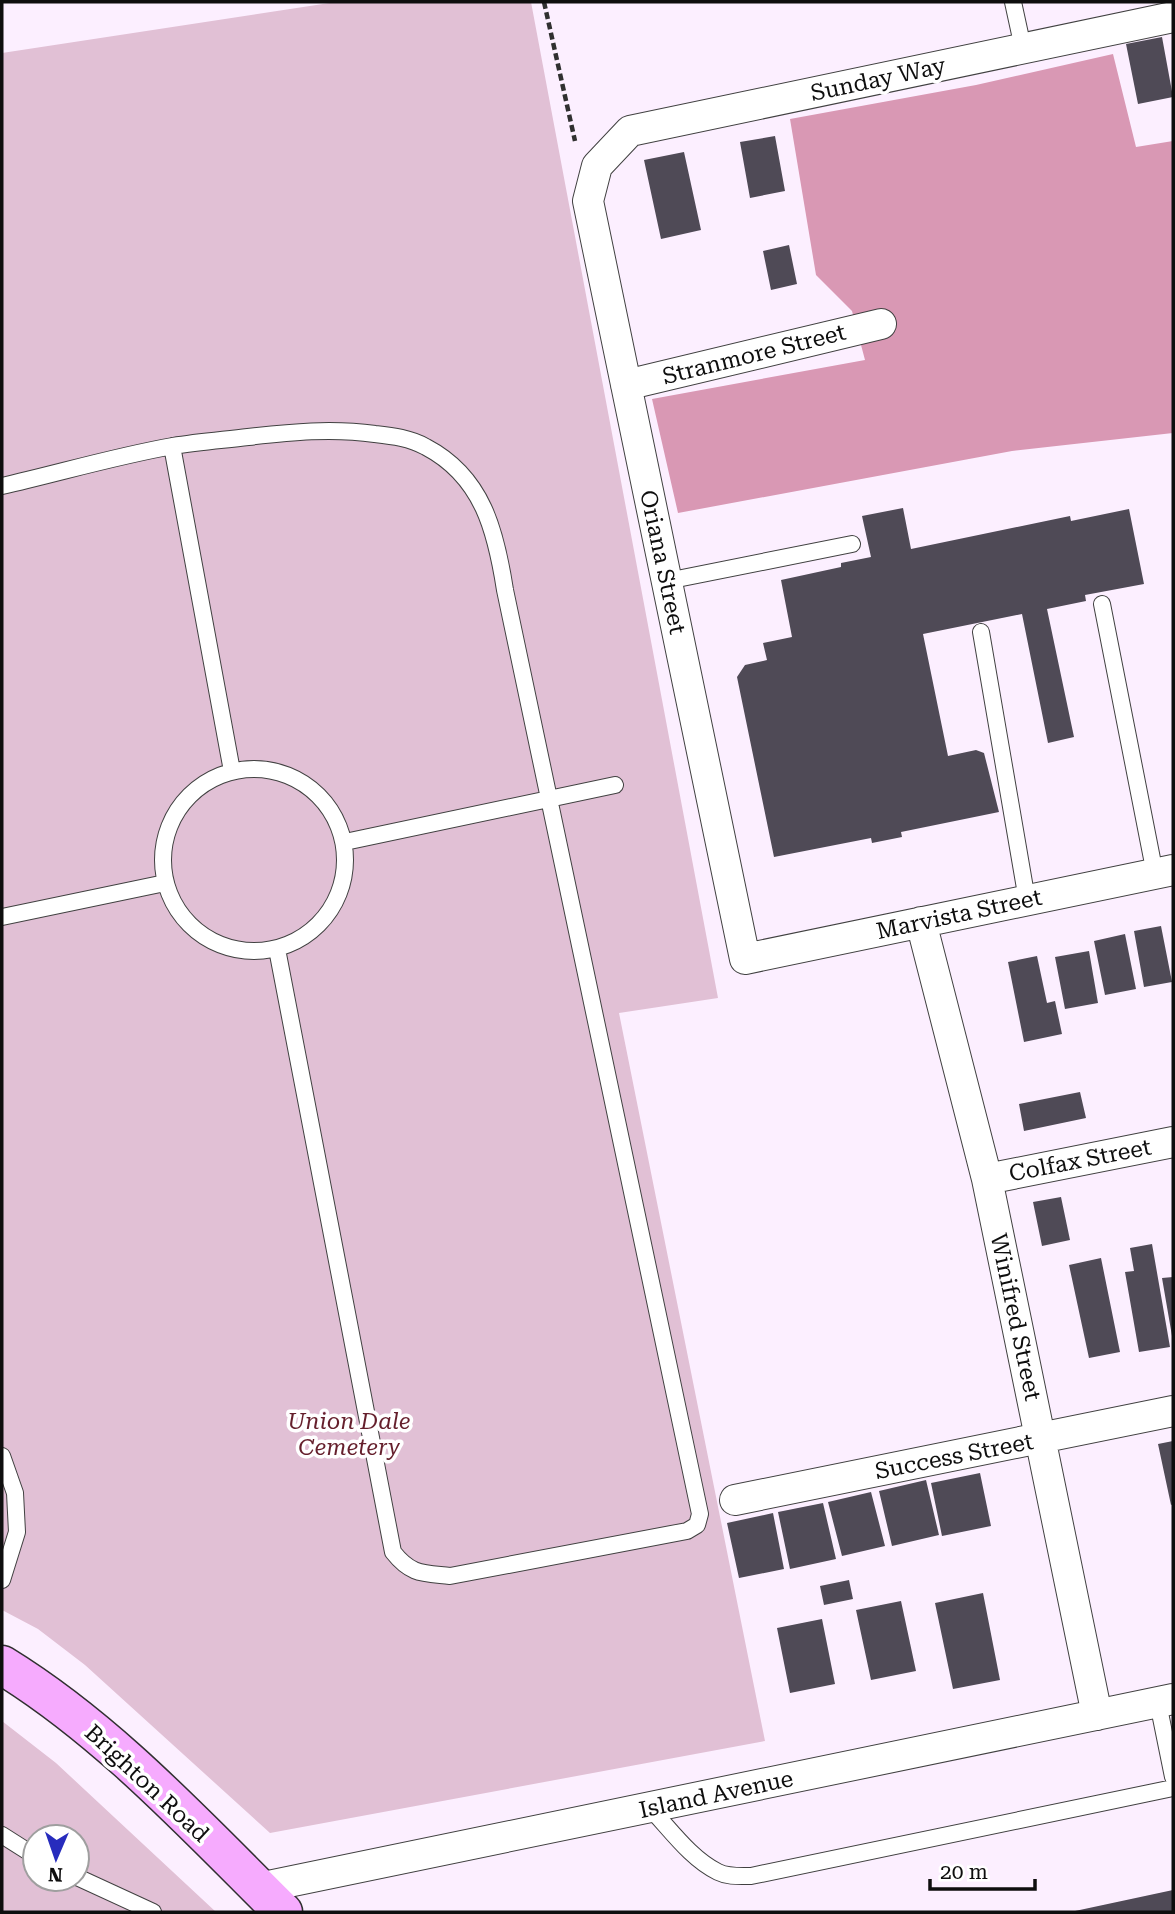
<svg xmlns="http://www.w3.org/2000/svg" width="1175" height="1914" viewBox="0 0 1175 1914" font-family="'Roboto Serif',serif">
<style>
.forest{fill:#d998b4}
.cemetery{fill:#e1c0d5;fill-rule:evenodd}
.building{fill:#4f4a56}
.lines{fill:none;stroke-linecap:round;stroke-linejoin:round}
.lane-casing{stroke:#414141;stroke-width:18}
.street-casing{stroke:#414141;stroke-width:32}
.secondary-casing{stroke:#303030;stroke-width:41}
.path{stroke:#303030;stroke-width:4.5;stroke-dasharray:7 3.5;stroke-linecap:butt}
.lane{stroke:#fff;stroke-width:16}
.street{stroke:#fff;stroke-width:30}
.secondary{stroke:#f6abfe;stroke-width:38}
.labels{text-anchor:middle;stroke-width:7;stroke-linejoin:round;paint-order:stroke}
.street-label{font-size:23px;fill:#0e0e0e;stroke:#fff}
.park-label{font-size:23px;font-style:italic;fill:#651f2c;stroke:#fff}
</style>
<rect width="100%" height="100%" fill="#fcefff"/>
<path class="forest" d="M 1113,54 L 1136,147 L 1173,141 L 1173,433 L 1012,451 L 678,513 L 652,399 L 865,360 L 852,311 L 816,275 L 790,119 L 976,85 Z"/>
<path class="cemetery" d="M 336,2 L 531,2 L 718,998 L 619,1013 L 765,1741 L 270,1833 L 85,1665 L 38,1629 L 2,1610 L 2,53 Z
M 2,1721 L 56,1763 L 216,1912 L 2,1912 ZM 35,1837 L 77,1837 L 77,1879 L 35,1879 Z"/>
<path class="building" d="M 1162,37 L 1173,97 L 1138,104 L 1126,44 Z
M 775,136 L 785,191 L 750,198 L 740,142 Z
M 684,152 L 701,230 L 661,239 L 644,160 Z
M 789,245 L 797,284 L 771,290 L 763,251 Z
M 903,508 L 911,549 L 1070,516 L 1071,521 L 1129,509 L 1144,584 L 1085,595 L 1086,601 L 1047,609 L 1074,737 L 1048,743 L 1022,614 L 923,634 L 948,756 L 976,750 L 984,753 L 999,812 L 901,832 L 902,837 L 872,843 L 871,838 L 774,857 L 737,677 L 745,665 L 767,660 L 763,643 L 792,637 L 781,580 L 841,567 L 841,563 L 871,557 L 862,516 Z
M 1161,926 L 1172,982 L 1144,987 L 1134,931 Z
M 1125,934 L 1136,989 L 1105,995 L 1094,941 Z
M 1089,951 L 1098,1003 L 1065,1009 L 1055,957 Z
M 1037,956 L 1047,1003 L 1055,1001 L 1062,1034 L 1024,1042 L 1008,962 Z
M 1080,1092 L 1086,1118 L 1024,1131 L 1019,1104 Z
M 1061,1197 L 1070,1240 L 1042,1246 L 1033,1202 Z
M 1152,1244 L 1170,1347 L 1139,1352 L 1125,1272 L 1134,1271 L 1130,1248 Z
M 1101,1258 L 1120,1352 L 1089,1358 L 1069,1265 Z
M 1173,1277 L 1173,1336 L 1172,1336 L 1162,1278 Z
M 1173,1441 L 1173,1504 L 1171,1505 L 1158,1444 Z
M 980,1473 L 991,1526 L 942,1536 L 931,1483 Z
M 926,1480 L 939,1535 L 892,1546 L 879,1491 Z
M 871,1492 L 885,1546 L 842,1556 L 828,1502 Z
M 823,1503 L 836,1559 L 790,1569 L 778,1512 Z
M 773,1513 L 784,1569 L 739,1578 L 727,1523 Z
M 849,1580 L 853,1599 L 824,1605 L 820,1586 Z
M 983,1593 L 1000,1680 L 953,1689 L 935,1603 Z
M 901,1601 L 916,1671 L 871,1680 L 856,1610 Z
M 822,1619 L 835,1684 L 790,1693 L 777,1628 Z
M 1173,1890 L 1173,1912 L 1075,1912 L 1075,1911 Z"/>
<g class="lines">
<g class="lane-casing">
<path id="lane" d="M 1013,2 L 1023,48
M 172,446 L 232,771
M 2,486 C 59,473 116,456 173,446 C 198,442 223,440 248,437 C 291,432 332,428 375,434 C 393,436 410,438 426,447 C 483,477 496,532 505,590 L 700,1514 L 697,1525 L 687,1531 L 450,1576 C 423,1573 411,1575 393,1552 L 277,949
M 667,581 L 852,544
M 1102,604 L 1155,874
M 981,632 L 1027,900
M163 860a91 91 0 1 1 182 0a91 91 0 1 1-182 0Z
M 345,842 L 615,785
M 2,917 L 165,883
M 2,1456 L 15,1493 L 17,1532 L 2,1580
M 1158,1703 L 1173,1777
M 649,1807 C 670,1829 691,1859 718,1872 C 728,1877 739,1876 751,1876 L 1173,1788
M 2,1835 L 35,1856
M 77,1877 L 153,1912"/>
</g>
<g class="street-casing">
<path id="street" d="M 1173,17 L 630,131 L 597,166 L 588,201 L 745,959 L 1173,870
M 626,385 L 881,324
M 921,922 L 987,1179 L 1097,1715
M 987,1179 L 1173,1142
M 735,1500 L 1173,1411
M 259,1888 L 1173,1699"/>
</g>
<g class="secondary-casing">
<path id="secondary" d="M 2,1665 C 108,1730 195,1825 283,1912"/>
</g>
<path class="path" d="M 544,2 L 575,141"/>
<use href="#lane" class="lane"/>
<use href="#street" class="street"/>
<use href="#secondary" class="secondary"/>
</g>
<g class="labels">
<g class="street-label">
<text transform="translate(878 79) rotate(-12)" y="8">Sunday Way</text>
<text transform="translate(754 354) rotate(-14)" y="8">Stranmore Street</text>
<text transform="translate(663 562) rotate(78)" y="8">Oriana Street</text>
<text transform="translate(959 914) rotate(-12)" y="8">Marvista Street</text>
<text transform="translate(1080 1160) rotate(-11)" y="8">Colfax Street</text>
<text transform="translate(1016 1317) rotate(78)" y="8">Winifred Street</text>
<text transform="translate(954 1456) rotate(-11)" y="8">Success Street</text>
<text transform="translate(147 1783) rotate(43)" y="8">Brighton Road</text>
<text transform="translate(716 1794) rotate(-12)" y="8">Island Avenue</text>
</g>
<g class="park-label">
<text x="349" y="1429">Union Dale<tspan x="349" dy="26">Cemetery</tspan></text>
</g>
</g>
<rect width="1175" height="1914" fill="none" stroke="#0e0e0e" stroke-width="7"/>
<g transform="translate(56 1858) rotate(182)"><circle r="33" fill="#ffffff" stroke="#9f9f9f" stroke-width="2"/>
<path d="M0-5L12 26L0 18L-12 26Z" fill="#272cbd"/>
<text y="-10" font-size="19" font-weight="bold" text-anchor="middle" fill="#0e0e0e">N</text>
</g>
<path d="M930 1879v10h105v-10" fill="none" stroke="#0e0e0e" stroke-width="3.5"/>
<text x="940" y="1879" font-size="21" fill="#0e0e0e" stroke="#ffffff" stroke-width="5" paint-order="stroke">20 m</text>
</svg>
